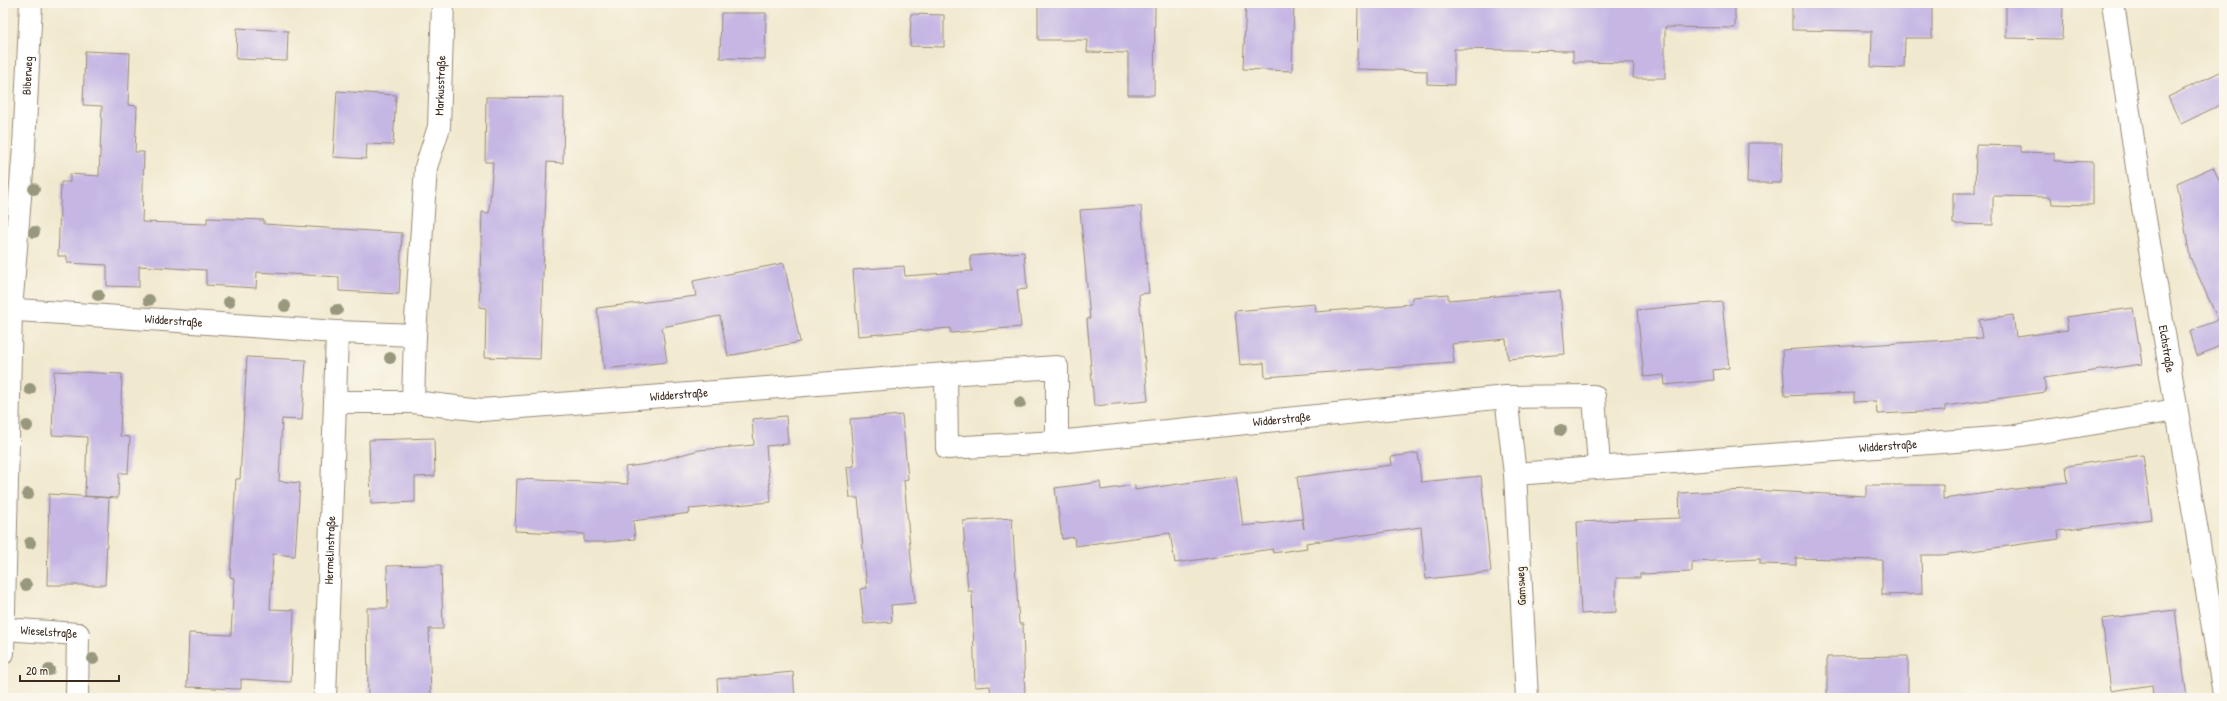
<svg xmlns="http://www.w3.org/2000/svg" width="2227" height="701" viewBox="0 0 2227 701" font-family="'Patrick Hand',sans-serif">
<style>
.building{fill:#c5b6e4}
.lines{fill:none;stroke-linecap:round;stroke-linejoin:round}
.minor-casing{stroke:#968a76;stroke-width:24}
.minor{stroke:#fff;stroke-width:22}
.tree{fill:#98987d}
.labels{text-anchor:middle;stroke-width:4;stroke-linejoin:round;paint-order:stroke}
.street-label{font-size:12px;fill:#3b2a1e;stroke:#fbf7ec}
</style>
<rect width="100%" height="100%" fill="#fbf7ec"/>
<filter id="ink" filterUnits="userSpaceOnUse"><feTurbulence type="fractalNoise" baseFrequency=".025" numOctaves="2"/><feDisplacementMap in="SourceGraphic" scale="8" xChannelSelector="R" yChannelSelector="G"/><feConvolveMatrix kernelMatrix="1 2 1 2 8 2 1 2 1" color-interpolation-filters="sRGB"/></filter>
<filter id="wash" filterUnits="userSpaceOnUse"><feTurbulence type="fractalNoise" baseFrequency=".012" numOctaves="4" result="noise"/><feDisplacementMap in="SourceGraphic" scale="16" xChannelSelector="R" yChannelSelector="G"/><feGaussianBlur stdDeviation="0.9" result="paint"/><feColorMatrix in="noise" values="0 0 0 0 0 0 0 0 0 0 0 0 0 0 0 0 0 1.4 0 .05"/><feComposite in="paint" operator="in"/></filter>
<g filter="url(#wash)">
<rect width="100%" height="100%" fill="#f1e9cf"/>
<g id="blocks">
<path class="building" d="M 1038,3 L 1155,3 L 1154,95 L 1128,95 L 1128,53 L 1087,52 L 1088,40 L 1038,40 Z
M 1246,3 L 1294,3 L 1292,71 L 1243,69 Z
M 1358,3 L 1735,3 L 1735,28 L 1665,27 L 1665,78 L 1633,78 L 1634,63 L 1573,62 L 1573,51 L 1454,49 L 1454,85 L 1427,84 L 1427,71 L 1357,69 Z
M 1792,3 L 1932,3 L 1932,38 L 1905,38 L 1904,68 L 1871,67 L 1872,31 L 1792,30 Z
M 2006,3 L 2063,3 L 2062,39 L 2006,38 Z
M 721,13 L 766,13 L 765,59 L 720,58 Z
M 911,14 L 944,15 L 944,47 L 910,46 Z
M 237,28 L 288,31 L 287,61 L 236,59 Z
M 85,51 L 130,53 L 128,105 L 137,106 L 135,152 L 144,152 L 142,222 L 207,224 L 207,218 L 264,220 L 264,224 L 402,233 L 399,294 L 339,291 L 339,277 L 257,272 L 256,288 L 206,285 L 206,270 L 139,266 L 139,287 L 107,286 L 107,265 L 67,263 L 67,256 L 58,256 L 61,182 L 70,182 L 70,174 L 99,176 L 102,106 L 83,105 Z
M 2224,70 L 2224,103 L 2181,124 L 2168,97 Z
M 337,91 L 396,95 L 393,145 L 367,144 L 366,159 L 333,157 Z
M 486,97 L 564,98 L 563,163 L 547,162 L 540,359 L 485,357 L 486,308 L 479,307 L 482,212 L 489,213 L 493,162 L 485,162 Z
M 1748,143 L 1782,143 L 1781,183 L 1747,183 Z
M 1976,145 L 2021,146 L 2021,152 L 2054,153 L 2054,161 L 2093,162 L 2093,205 L 2052,204 L 2051,197 L 1993,196 L 1993,225 L 1953,224 L 1953,193 L 1975,193 Z
M 2213,167 L 2224,191 L 2224,344 L 2197,356 L 2190,331 L 2218,320 L 2190,257 L 2177,183 Z
M 1141,206 L 1149,293 L 1139,294 L 1148,401 L 1094,406 L 1087,319 L 1090,319 L 1080,210 Z
M 1024,252 L 1027,289 L 1017,290 L 1021,327 L 951,333 L 950,328 L 858,336 L 853,270 L 904,266 L 905,276 L 972,271 L 970,256 Z
M 784,263 L 800,342 L 728,356 L 720,316 L 662,327 L 667,362 L 604,369 L 597,308 L 696,296 L 693,281 Z
M 1560,291 L 1565,354 L 1508,359 L 1506,339 L 1452,344 L 1454,363 L 1265,377 L 1264,363 L 1240,365 L 1235,311 L 1315,304 L 1316,312 L 1412,304 L 1412,297 L 1448,294 L 1448,300 Z
M 1722,302 L 1729,368 L 1713,370 L 1714,380 L 1665,385 L 1664,375 L 1644,377 L 1637,310 Z
M 2133,308 L 2142,364 L 2044,378 L 2046,392 L 1945,406 L 1945,411 L 1877,414 L 1876,401 L 1854,402 L 1854,393 L 1785,396 L 1782,350 L 1982,338 L 1979,320 L 2013,315 L 2016,337 L 2068,330 L 2066,317 Z
M 247,357 L 306,360 L 302,420 L 282,419 L 279,481 L 300,483 L 295,556 L 273,554 L 270,609 L 294,610 L 291,682 L 241,679 L 241,689 L 187,687 L 189,633 L 231,635 L 234,578 L 230,577 L 236,479 L 240,479 Z
M 54,371 L 122,374 L 120,436 L 130,437 L 128,473 L 119,473 L 118,498 L 85,496 L 87,437 L 52,435 Z
M 902,415 L 908,479 L 904,480 L 915,603 L 891,605 L 892,622 L 864,624 L 860,589 L 867,588 L 858,498 L 850,498 L 847,467 L 854,466 L 850,419 Z
M 786,416 L 788,444 L 766,446 L 771,502 L 689,509 L 690,513 L 633,521 L 635,539 L 606,542 L 584,542 L 584,534 L 515,531 L 517,479 L 628,484 L 625,467 L 648,464 L 699,450 L 754,445 L 752,419 Z
M 434,438 L 435,476 L 415,477 L 415,502 L 371,504 L 369,440 Z
M 1418,453 L 1421,482 L 1481,476 L 1491,572 L 1426,579 L 1421,527 L 1306,543 L 1307,548 L 1273,553 L 1272,549 L 1175,563 L 1170,533 L 1075,546 L 1074,537 L 1062,539 L 1055,488 L 1100,482 L 1101,490 L 1135,485 L 1135,490 L 1236,476 L 1243,526 L 1302,519 L 1304,529 L 1297,477 L 1392,465 L 1391,457 Z
M 2143,455 L 2152,519 L 2058,531 L 2059,539 L 1942,555 L 1921,555 L 1922,594 L 1882,595 L 1882,560 L 1796,558 L 1796,565 L 1760,564 L 1760,559 L 1692,562 L 1692,572 L 1640,574 L 1640,578 L 1616,578 L 1616,612 L 1581,614 L 1577,522 L 1680,518 L 1679,493 L 1748,490 L 1866,496 L 1866,485 L 1943,485 L 1943,499 L 2068,482 L 2066,466 Z
M 49,494 L 109,498 L 105,585 L 47,585 Z
M 1012,518 L 1019,624 L 1023,624 L 1025,698 L 991,698 L 990,686 L 975,687 L 972,591 L 968,591 L 963,521 Z
M 441,565 L 443,629 L 429,629 L 431,698 L 368,698 L 367,608 L 388,608 L 387,566 Z
M 2175,610 L 2187,698 L 2153,698 L 2152,685 L 2111,691 L 2102,619 Z
M 1908,656 L 1908,698 L 1827,698 L 1827,657 Z
M 793,672 L 795,698 L 718,698 L 717,679 Z"/>
</g>
</g>
<g filter="url(#ink)">
<use href="#blocks" fill-opacity="0" stroke="#968a76" stroke-width="1"/>
<g class="lines">
<g class="minor-casing">
<g id="minor">
<path id="s1" d="M 2113,3 L 2142,201 L 2224,694"/>
<path id="s2" d="M 3,309 L 337,332 L 415,335"/>
<path id="s3" d="M 337,332 L 335,402 L 413,402 L 482,410 L 946,374 L 1057,367 L 1057,442"/>
<path id="s4" d="M 946,374 L 947,448 L 1057,442 L 1506,397"/>
<path id="s5" d="M 413,402 L 415,335 L 426,167 L 439,127 L 443,3"/>
<path id="s6" d="M 1515,474 L 2009,437 L 2176,410"/>
<path id="s7" d="M 4,629 L 78,634 L 77,698"/>
<path id="s8" d="M 3,653 L 11,310 L 24,147 L 31,3"/>
<path id="s9" d="M 325,698 L 335,402"/>
<path d="M 1527,698 L 1515,474 L 1506,397 L 1594,396 L 1599,466"/>
</g>
</g>
<use href="#minor" class="minor"/>
</g>
<g class="tree">
<circle cx="34" cy="189" r="6"/>
<circle cx="34" cy="232" r="6"/>
<circle cx="98" cy="295" r="6"/>
<circle cx="149" cy="300" r="6"/>
<circle cx="229" cy="302" r="6"/>
<circle cx="285" cy="306" r="6"/>
<circle cx="337" cy="310" r="6"/>
<circle cx="390" cy="358" r="6"/>
<circle cx="30" cy="389" r="6"/>
<circle cx="1020" cy="403" r="6"/>
<circle cx="27" cy="426" r="6"/>
<circle cx="1561" cy="430" r="6"/>
<circle cx="28" cy="494" r="6"/>
<circle cx="30" cy="543" r="6"/>
<circle cx="26" cy="585" r="6"/>
<circle cx="93" cy="659" r="6"/>
<circle cx="49" cy="670" r="6"/>
</g>
</g>
<g class="labels">
<g class="street-label">
<text dy="4" stroke="none"><textPath href="#s8" startOffset="578">Biberweg</textPath></text>
<text dy="4" stroke="none"><textPath href="#s5" startOffset="319">Markusstraße</textPath></text>
<text dy="4" stroke="none"><textPath href="#s2" startOffset="171">Widderstraße</textPath></text>
<text dy="4" stroke="none"><textPath href="#s1" startOffset="350">Elchstraße</textPath></text>
<text dy="4" stroke="none"><textPath href="#s3" startOffset="415">Widderstraße</textPath></text>
<text dy="4" stroke="none"><textPath href="#s4" startOffset="410">Widderstraße</textPath></text>
<text dy="4" stroke="none"><textPath href="#s6" startOffset="374">Widderstraße</textPath></text>
<text dy="4" stroke="none"><textPath href="#s9" startOffset="148">Hermelinstraße</textPath></text>
<text transform="translate(1521 586) rotate(-93)" y="4">Gamsweg</text>
<text dy="4" stroke="none"><textPath href="#s7" startOffset="45">Wieselstraße</textPath></text>
</g>
</g>
<rect width="2227" height="701" fill="none" stroke="#fbf7ec" stroke-width="16"/>
<path d="M20 675v6h99v-6" fill="none" stroke="#3b2a1e" stroke-width="2"/>
<text x="26" y="675" font-size="12" fill="#3b2a1e" stroke="#fbf7ec" stroke-width="3" paint-order="stroke">20 m</text>
</svg>
